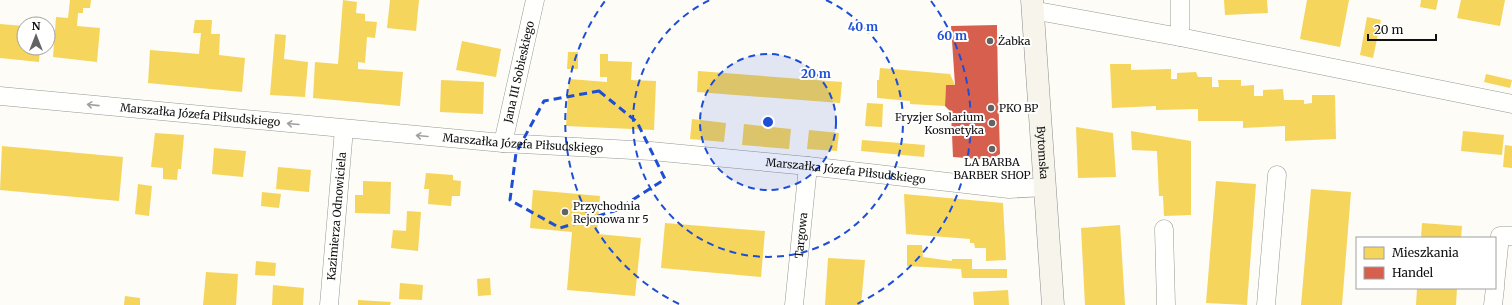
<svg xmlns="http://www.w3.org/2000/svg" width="1512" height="305" viewBox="0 0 1512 305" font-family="Merriweather,serif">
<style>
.homes{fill:#f6d55c}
.shops{fill:#d6604d}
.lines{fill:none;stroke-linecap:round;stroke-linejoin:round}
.street-casing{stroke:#979795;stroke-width:19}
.secondary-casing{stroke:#8e8d8b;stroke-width:23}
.street{stroke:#fffffe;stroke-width:18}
.secondary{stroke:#f6f4eb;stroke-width:22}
.oneway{stroke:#a0a09f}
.marked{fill:none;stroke:#1d4ed8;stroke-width:3;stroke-dasharray:8 5;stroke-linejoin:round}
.ring{fill:none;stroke:#1d4ed8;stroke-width:2;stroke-dasharray:7 5}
.poi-dot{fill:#646362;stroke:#fff;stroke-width:1.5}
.labels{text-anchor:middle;stroke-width:4;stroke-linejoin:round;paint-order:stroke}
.poi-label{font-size:11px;fill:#111;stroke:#fff;text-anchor:start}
.street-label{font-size:11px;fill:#111;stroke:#fff}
.centre{fill:#1d4ed8;stroke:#fff;stroke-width:2}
.ring-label{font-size:12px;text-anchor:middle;font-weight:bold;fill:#1d4ed8;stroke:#fff;stroke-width:4;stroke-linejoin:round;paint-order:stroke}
</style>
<rect width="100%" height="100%" fill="#fdfcf7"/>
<path class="homes" d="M 70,0 L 91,0 L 90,8 L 83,8 L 83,13 L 78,13 L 77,26 L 100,28 L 97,62 L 53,57 L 56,17 L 68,18 Z
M 343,0 L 357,2 L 356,13 L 365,14 L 365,21 L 377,22 L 375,38 L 367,37 L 365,63 L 358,62 L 358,69 L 403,72 L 400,106 L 313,98 L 315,62 L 338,64 Z
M 390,0 L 419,0 L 416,31 L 387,28 Z
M 1224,0 L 1267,0 L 1268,13 L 1225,15 Z
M 1307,0 L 1349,0 L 1340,47 L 1300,39 Z
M 1421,0 L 1438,0 L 1436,10 L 1420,7 Z
M 1461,0 L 1505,0 L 1500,26 L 1457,18 Z
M 1367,17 L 1381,20 L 1373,58 L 1360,55 Z
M 195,20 L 212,20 L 211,34 L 220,34 L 219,55 L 245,58 L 242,92 L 148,83 L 150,50 L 199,54 L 201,33 L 193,33 Z
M 0,24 L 24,26 L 24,48 L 40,48 L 39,62 L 0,58 Z
M 275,34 L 286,35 L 284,59 L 308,62 L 305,97 L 270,95 Z
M 462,41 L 501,49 L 496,77 L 456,70 Z
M 568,52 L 578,52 L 578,69 L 567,69 Z
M 600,54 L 608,54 L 608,61 L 632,62 L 631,80 L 656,81 L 654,130 L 566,126 L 569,79 L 607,82 L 607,77 L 600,77 Z
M 1110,64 L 1131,64 L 1131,70 L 1171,69 L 1171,79 L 1177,79 L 1177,73 L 1196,72 L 1198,77 L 1212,77 L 1212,87 L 1219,87 L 1218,80 L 1241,80 L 1241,86 L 1254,85 L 1254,96 L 1263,96 L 1263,90 L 1283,89 L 1284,100 L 1304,100 L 1304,104 L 1312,103 L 1312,95 L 1335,95 L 1336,139 L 1285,141 L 1285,126 L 1243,128 L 1243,121 L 1198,121 L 1198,109 L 1156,110 L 1156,106 L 1112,108 Z
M 880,68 L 950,74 L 955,85 L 946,85 L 945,106 L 910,104 L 910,101 L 877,98 L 877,80 L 879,80 Z
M 698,71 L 842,82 L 840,103 L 697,92 Z
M 1486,74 L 1512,80 L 1510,88 L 1484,82 Z
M 441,80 L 484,82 L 483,114 L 440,112 Z
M 867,103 L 883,104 L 882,127 L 865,126 Z
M 692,119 L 726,123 L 724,142 L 690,139 Z
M 744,124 L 791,129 L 789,149 L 742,145 Z
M 1076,127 L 1113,133 L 1116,177 L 1078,178 Z
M 809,130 L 839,133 L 837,151 L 807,149 Z
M 1131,131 L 1191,141 L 1191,215 L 1164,216 L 1163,196 L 1159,196 L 1157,151 L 1132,150 Z
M 1463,131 L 1504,135 L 1502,155 L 1461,151 Z
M 155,133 L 184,135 L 181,169 L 178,169 L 177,180 L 163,179 L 163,168 L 151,167 Z
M 862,140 L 925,145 L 924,157 L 861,151 Z
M 1505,145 L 1512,146 L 1512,168 L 1503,167 Z
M 2,146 L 123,157 L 119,201 L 0,190 Z
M 214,148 L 246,151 L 243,177 L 212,174 Z
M 278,167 L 311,170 L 309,192 L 276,189 Z
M 426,173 L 453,175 L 453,180 L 461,181 L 460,196 L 452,196 L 451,206 L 428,204 L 429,189 L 424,189 Z
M 363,181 L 391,182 L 390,214 L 355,213 L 355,195 L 363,195 Z
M 1216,181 L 1256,184 L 1247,305 L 1206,303 Z
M 138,184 L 152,186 L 149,216 L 135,214 Z
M 1311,189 L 1351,192 L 1342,305 L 1301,305 Z
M 533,190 L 600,196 L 597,234 L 641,238 L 635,296 L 567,290 L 572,232 L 530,228 Z
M 262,192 L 281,194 L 279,208 L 261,206 Z
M 904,194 L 1003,203 L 1006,260 L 986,261 L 986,248 L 975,248 L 974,243 L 970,243 L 970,239 L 906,234 Z
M 407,211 L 421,212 L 418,251 L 391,248 L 393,230 L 406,231 Z
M 665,223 L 765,231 L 761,277 L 661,268 Z
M 1422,223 L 1462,226 L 1461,238 L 1421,238 Z
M 1120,225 L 1125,305 L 1085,305 L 1081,228 Z
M 907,245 L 922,245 L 923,257 L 952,261 L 952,259 L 972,259 L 972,269 L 1007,269 L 1007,278 L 962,278 L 961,269 L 907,266 Z
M 828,258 L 865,260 L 861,305 L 825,305 Z
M 256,261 L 276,263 L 275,276 L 255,275 Z
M 206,272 L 238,274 L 236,305 L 203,305 Z
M 490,278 L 491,295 L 478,296 L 477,279 Z
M 400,283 L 423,285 L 422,300 L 399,299 Z
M 273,285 L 304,288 L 303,305 L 272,305 Z
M 1417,288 L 1457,288 L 1456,305 L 1416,305 Z
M 1008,290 L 1009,305 L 974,305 L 973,292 Z
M 125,296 L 140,298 L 140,305 L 124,305 Z
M 358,300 L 391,302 L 390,305 L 358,305 Z"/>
<path class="shops" d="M 997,25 L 998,88 L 1000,154 L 990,160 L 953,157 L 951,112 L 945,106 L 946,85 L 955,85 L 951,26 Z"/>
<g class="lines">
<g class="street-casing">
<g id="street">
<path d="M 1180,0 L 1180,37"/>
<path d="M 1032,10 L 1180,37 L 1512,104"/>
<path id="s1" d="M 0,96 L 503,143 L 651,151 L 808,166 L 1009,189 L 1045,187"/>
<path id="s2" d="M 503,143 L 535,0"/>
<path d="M 1164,229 L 1166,305"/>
<path d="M 1495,285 L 1500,236 L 1512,236"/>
<path id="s3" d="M 329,305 L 344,129"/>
<path id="s4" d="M 794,305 L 808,166"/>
<path d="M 1266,305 L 1277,175"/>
<path d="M 1493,305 L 1495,288"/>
</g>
</g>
<g class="secondary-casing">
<g id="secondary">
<path id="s5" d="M 1032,0 L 1053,305"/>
</g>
</g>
<use href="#street" class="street"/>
<use href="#secondary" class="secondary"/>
</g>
<defs><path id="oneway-shaft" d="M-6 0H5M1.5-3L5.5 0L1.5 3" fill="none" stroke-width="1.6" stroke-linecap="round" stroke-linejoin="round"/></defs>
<g class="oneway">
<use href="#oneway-shaft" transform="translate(93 105) rotate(-174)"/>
<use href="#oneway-shaft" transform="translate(293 124) rotate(-175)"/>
<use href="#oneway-shaft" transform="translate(422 136) rotate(-175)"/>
</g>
<path class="marked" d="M 599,91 L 637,122 L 665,179 L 617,210 L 560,228 L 510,200 L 516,153 L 544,101 Z"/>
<circle cx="768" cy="122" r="68" fill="#1d4ed8" fill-opacity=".12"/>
<g class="ring">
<circle cx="768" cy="122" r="68"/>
<path d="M826 0A135 135 0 1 1 710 0"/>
<path d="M679 304A203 203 0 0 1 605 1M931 1A203 203 0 0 1 857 304"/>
</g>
<g class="poi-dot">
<circle cx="990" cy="41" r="4"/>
<circle cx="991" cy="108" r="4"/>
<circle cx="992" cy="123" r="4"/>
<circle cx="992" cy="149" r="4"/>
<circle cx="565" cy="212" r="4"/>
</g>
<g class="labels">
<g class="poi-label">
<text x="998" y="45">Żabka</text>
<text x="999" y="112">PKO BP</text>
<text x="984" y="121" text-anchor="end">Fryzjer Solarium<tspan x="984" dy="13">Kosmetyka</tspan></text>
<text x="992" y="166" text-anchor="middle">LA BARBA<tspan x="992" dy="13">BARBER SHOP</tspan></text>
<text x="573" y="210">Przychodnia<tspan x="573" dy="13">Rejonowa nr 5</tspan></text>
</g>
<g class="street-label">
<text dy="4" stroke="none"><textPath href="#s2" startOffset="73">Jana III Sobieskiego</textPath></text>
<text dy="4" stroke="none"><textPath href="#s1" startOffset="201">Marszałka Józefa Piłsudskiego</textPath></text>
<text dy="4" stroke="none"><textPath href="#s1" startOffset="525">Marszałka Józefa Piłsudskiego</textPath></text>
<text dy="4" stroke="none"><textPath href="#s5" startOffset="153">Bytomska</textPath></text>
<text dy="4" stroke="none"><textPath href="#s1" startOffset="849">Marszałka Józefa Piłsudskiego</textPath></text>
<text dy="4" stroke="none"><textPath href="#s3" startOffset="89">Kazimierza Odnowiciela</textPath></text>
<text dy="4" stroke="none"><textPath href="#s4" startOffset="70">Targowa</textPath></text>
</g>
</g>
<circle cx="768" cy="122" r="6" class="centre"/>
<g class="ring-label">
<text x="863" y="31">40 m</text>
<text x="952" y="40">60 m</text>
<text x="816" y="78">20 m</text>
</g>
<rect x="1356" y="237" width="140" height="52" fill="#ffffff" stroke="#a0a0a0"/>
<rect x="1364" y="247" width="20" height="12" fill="#f6d55c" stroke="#a0a0a0"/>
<text x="1392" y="257" font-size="12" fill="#111111">Mieszkania</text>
<rect x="1364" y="267" width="20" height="12" fill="#d6604d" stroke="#a0a0a0"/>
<text x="1392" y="277" font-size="12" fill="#111111">Handel</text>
<g transform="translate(36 36)"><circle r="19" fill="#ffffff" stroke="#a0a0a0"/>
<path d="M0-3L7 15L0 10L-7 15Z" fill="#646362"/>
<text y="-6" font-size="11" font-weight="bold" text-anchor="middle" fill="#111111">N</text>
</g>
<path d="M1368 34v6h68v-6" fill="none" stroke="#111111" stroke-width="2"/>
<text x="1374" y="34" font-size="12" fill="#111111" stroke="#ffffff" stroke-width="3" paint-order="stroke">20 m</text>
</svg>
